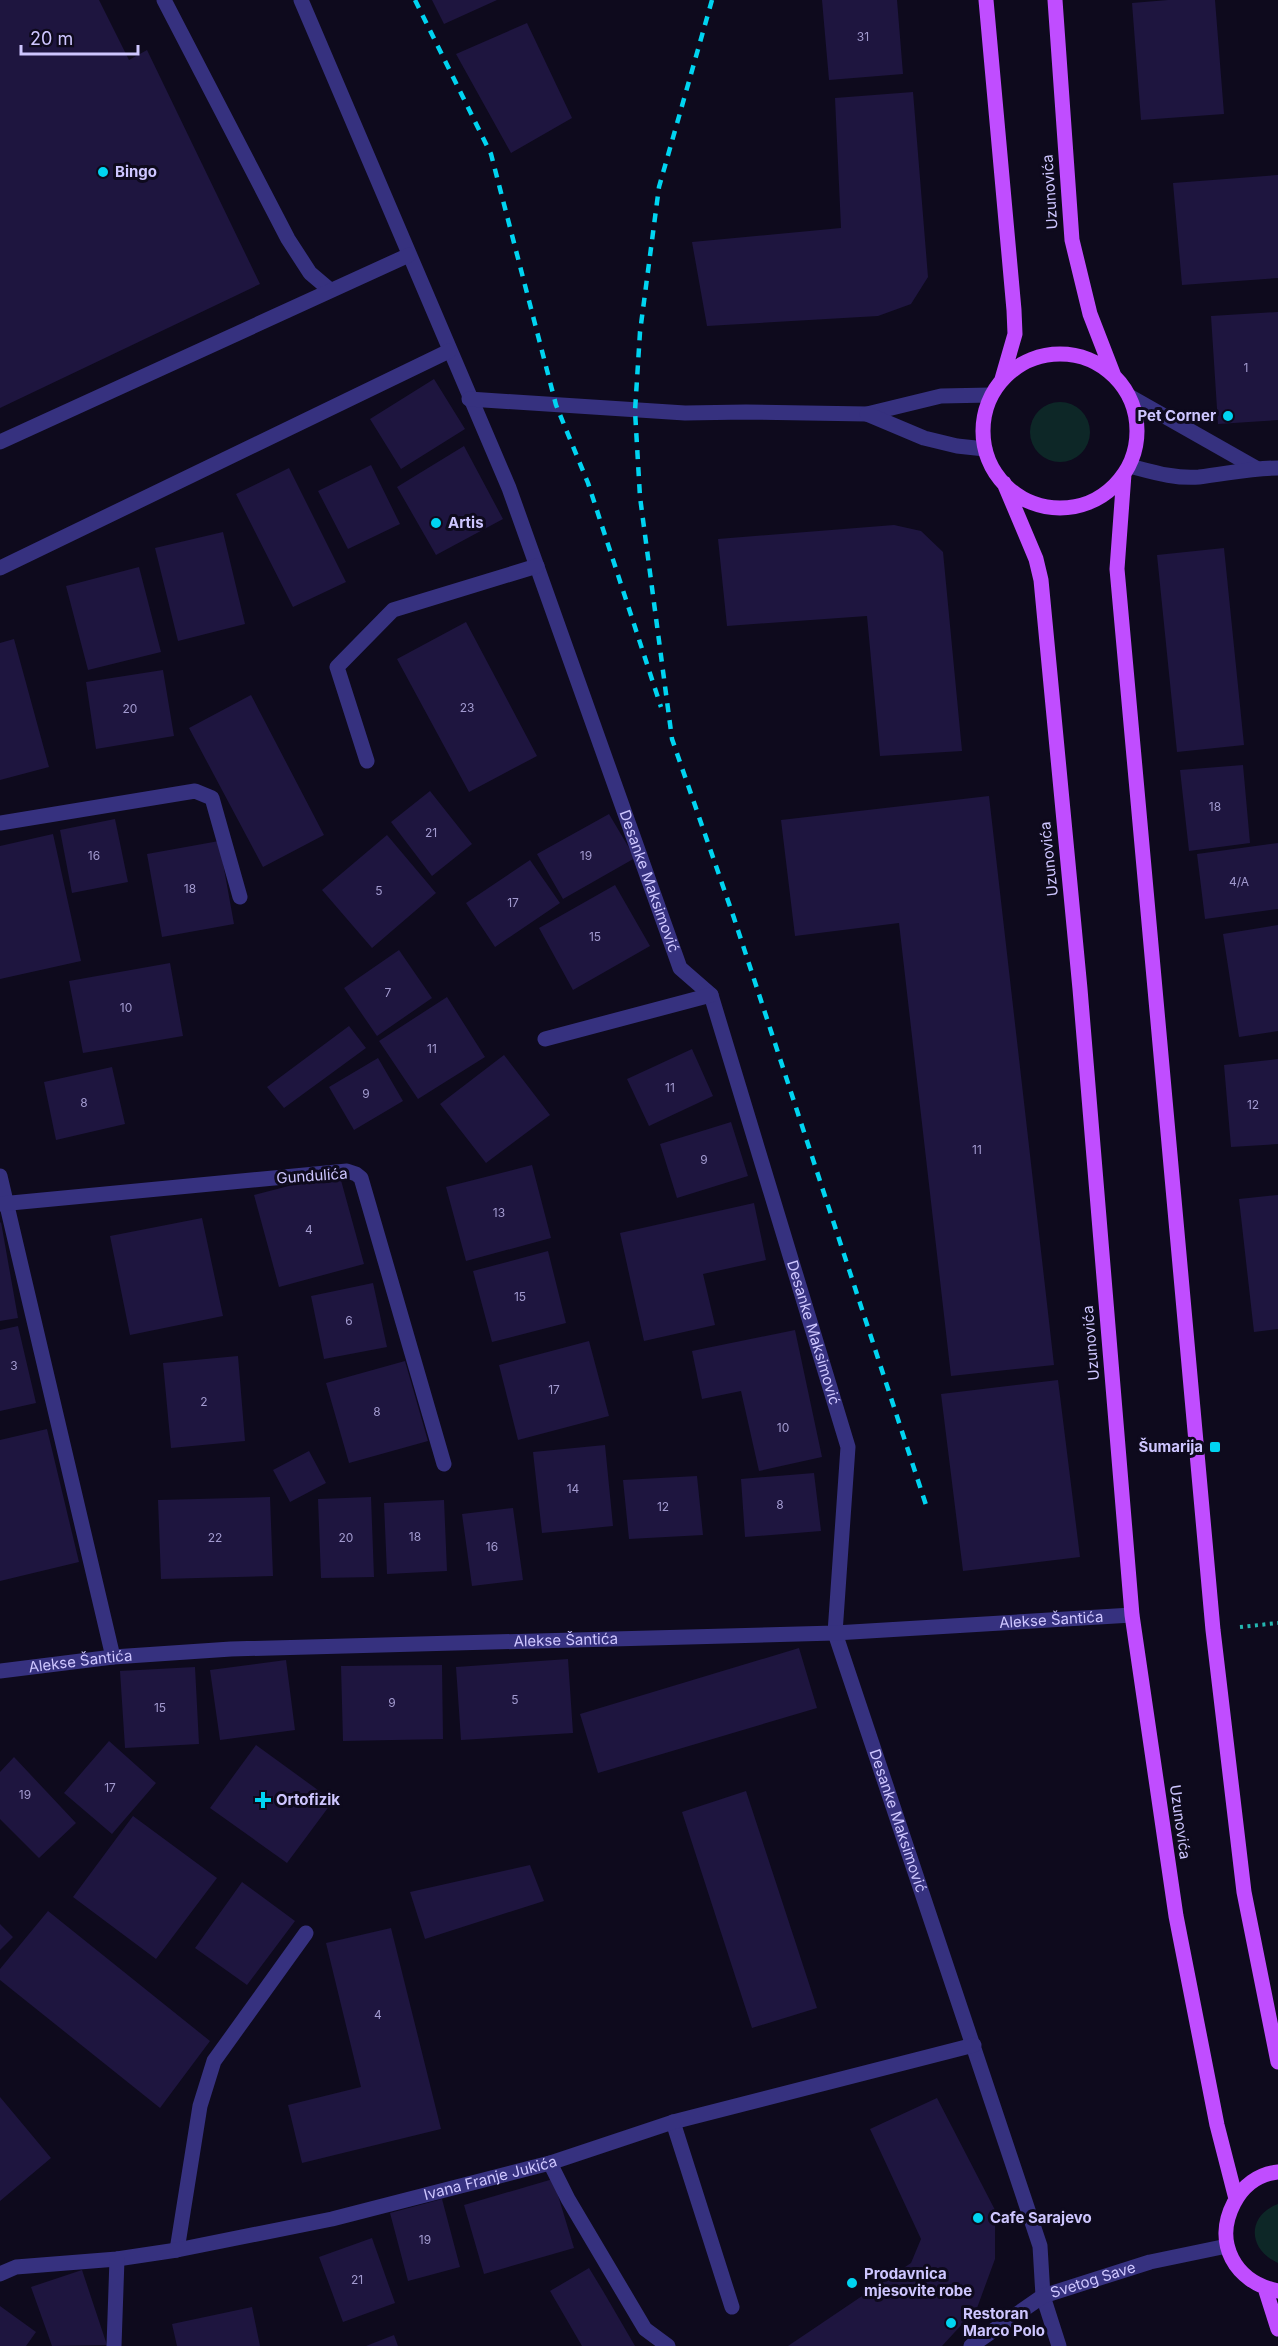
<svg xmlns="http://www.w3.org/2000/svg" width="1278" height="2346" viewBox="0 0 1278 2346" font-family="Inter,sans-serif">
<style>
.green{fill:#0d2727}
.building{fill:#1e153f}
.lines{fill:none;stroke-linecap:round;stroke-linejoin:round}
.path{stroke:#24b5af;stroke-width:4;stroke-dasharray:3 4.5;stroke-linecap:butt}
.minor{stroke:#36317f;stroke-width:15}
.major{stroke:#c04dff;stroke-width:15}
.rail{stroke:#00d4f1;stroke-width:4.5;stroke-dasharray:9 8;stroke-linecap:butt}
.poi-dot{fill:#00d4f1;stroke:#0e0a1d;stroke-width:2}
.labels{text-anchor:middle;stroke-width:6;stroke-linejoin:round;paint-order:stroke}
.number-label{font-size:12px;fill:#a29acf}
.poi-label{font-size:15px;font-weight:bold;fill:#cec6ff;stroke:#0e0a1d;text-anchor:start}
.street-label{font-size:15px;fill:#cec6ff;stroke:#0e0a1d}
</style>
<rect width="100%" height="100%" fill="#0e0a1d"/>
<path class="green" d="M1030 432a30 30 0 1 1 60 0a30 30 0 1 1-60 0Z
M 1278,2204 L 1278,2263 C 1248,2250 1246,2216 1278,2204 Z"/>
<path class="building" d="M 0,0 L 99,0 L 129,60 L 147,50 L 260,284 L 0,408 Z
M 432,0 L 497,0 L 444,24 Z
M 822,0 L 897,0 L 903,74 L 829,80 Z
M 1168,0 L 1215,0 L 1224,114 L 1141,120 L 1132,3 Z
M 527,23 L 572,118 L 511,153 L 456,54 Z
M 913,92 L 928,277 L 911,304 L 878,316 L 707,326 L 692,242 L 841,228 L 835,98 Z
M 1278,175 L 1278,278 L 1182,285 L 1173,183 Z
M 1278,312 L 1278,420 L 1218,424 L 1211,316 Z
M 434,379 L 465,429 L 401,469 L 370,419 Z
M 464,446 L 503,519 L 436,555 L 397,487 Z
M 371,465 L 400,524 L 348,549 L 318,491 Z
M 289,468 L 346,582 L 293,607 L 236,494 Z
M 894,525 L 921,531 L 943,552 L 962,751 L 880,756 L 867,616 L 727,626 L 718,539 Z
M 223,532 L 245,624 L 178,641 L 155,548 Z
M 1224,548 L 1244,745 L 1177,752 L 1157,555 Z
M 139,567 L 161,652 L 88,670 L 66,586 Z
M 466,622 L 537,756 L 469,792 L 397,659 Z
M 14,639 L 49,767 L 0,780 L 0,643 Z
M 163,670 L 174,736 L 96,749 L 86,682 Z
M 251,695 L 324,835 L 263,867 L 189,728 Z
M 1243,765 L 1250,843 L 1189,851 L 1180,770 Z
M 430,791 L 472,844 L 432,876 L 391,822 Z
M 989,796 L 1054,1365 L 951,1376 L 899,923 L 795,936 L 781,820 Z
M 609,814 L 635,858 L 563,899 L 537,854 Z
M 115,819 L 128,882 L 72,893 L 60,830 Z
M 53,834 L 81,961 L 0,979 L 0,846 Z
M 387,835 L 436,893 L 372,948 L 322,890 Z
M 219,841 L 234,924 L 162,937 L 147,854 Z
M 1278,843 L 1278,909 L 1205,919 L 1197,854 Z
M 530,860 L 560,903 L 495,947 L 466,903 Z
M 615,885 L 650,946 L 573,990 L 539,928 Z
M 1278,925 L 1278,1031 L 1239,1037 L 1223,934 Z
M 399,950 L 432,998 L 377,1036 L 344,988 Z
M 170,963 L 183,1036 L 83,1053 L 69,981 Z
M 447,997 L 485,1057 L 418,1099 L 379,1041 Z
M 349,1026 L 366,1048 L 284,1108 L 267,1087 Z
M 692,1049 L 713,1096 L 649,1126 L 627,1079 Z
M 504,1055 L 550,1115 L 486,1163 L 440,1104 Z
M 378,1058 L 403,1101 L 354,1130 L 329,1087 Z
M 1278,1059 L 1278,1144 L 1231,1147 L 1224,1065 Z
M 112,1067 L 125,1124 L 56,1140 L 44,1082 Z
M 731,1122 L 748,1176 L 677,1198 L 660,1144 Z
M 532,1165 L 551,1238 L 466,1261 L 446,1187 Z
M 339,1173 L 364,1264 L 279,1287 L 254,1195 Z
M 1278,1195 L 1278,1329 L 1254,1332 L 1239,1199 Z
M 754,1203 L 766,1260 L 703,1274 L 715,1325 L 644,1341 L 620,1233 Z
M 202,1218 L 223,1316 L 130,1335 L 110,1236 Z
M 1,1222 L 18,1318 L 0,1321 L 0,1223 Z
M 548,1251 L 566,1323 L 492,1342 L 473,1271 Z
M 373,1283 L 387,1347 L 324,1359 L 311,1296 Z
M 18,1326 L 36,1403 L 0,1411 L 0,1330 Z
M 795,1330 L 822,1457 L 759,1471 L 741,1391 L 702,1399 L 692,1351 Z
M 589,1341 L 609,1416 L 518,1440 L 499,1365 Z
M 238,1356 L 245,1441 L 171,1448 L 163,1363 Z
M 405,1361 L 428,1441 L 349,1463 L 326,1383 Z
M 1058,1380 L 1080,1557 L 963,1571 L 941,1394 Z
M 47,1429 L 79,1562 L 0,1581 L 0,1440 Z
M 605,1445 L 613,1526 L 542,1533 L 533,1452 Z
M 309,1451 L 326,1483 L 290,1502 L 273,1470 Z
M 814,1473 L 821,1531 L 745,1537 L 741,1479 Z
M 697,1476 L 703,1535 L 629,1539 L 623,1480 Z
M 270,1497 L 273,1576 L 161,1579 L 158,1500 Z
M 371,1497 L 374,1577 L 321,1578 L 318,1499 Z
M 444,1500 L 447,1571 L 387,1574 L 384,1503 Z
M 513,1508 L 523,1580 L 472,1586 L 462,1514 Z
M 799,1648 L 817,1708 L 598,1773 L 580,1714 Z
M 568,1659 L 573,1733 L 461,1740 L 456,1667 Z
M 286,1660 L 295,1730 L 220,1740 L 210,1670 Z
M 442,1665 L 443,1739 L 343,1741 L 341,1666 Z
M 195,1667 L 199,1744 L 125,1748 L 120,1671 Z
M 109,1741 L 156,1783 L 112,1834 L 64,1793 Z
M 256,1745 L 333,1801 L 287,1863 L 210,1808 Z
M 14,1757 L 76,1823 L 39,1858 L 0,1819 L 0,1772 Z
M 746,1791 L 817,2008 L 752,2028 L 682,1812 Z
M 133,1816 L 217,1878 L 156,1959 L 73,1897 Z
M 530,1865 L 544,1901 L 425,1939 L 410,1892 Z
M 242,1882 L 295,1921 L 247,1985 L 195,1948 Z
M 48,1911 L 210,2041 L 160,2108 L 0,1980 L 0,1969 Z
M 0,1924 L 13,1937 L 0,1950 Z
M 391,1928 L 441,2129 L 302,2163 L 288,2105 L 361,2087 L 326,1943 Z
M 0,2097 L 51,2158 L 0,2201 Z
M 937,2098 L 995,2210 L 995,2259 L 977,2308 L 942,2346 L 788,2346 L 911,2263 L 921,2239 L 870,2129 Z
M 553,2179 L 574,2248 L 484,2274 L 464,2205 Z
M 442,2199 L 460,2267 L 408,2281 L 390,2213 Z
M 372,2238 L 395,2303 L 343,2322 L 319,2257 Z
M 589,2268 L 603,2291 L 635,2346 L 582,2346 L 550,2291 Z
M 82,2270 L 107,2345 L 52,2346 L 31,2287 Z
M 0,2306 L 36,2332 L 26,2346 L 0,2346 Z
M 252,2307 L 260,2346 L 177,2346 L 172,2324 Z
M 394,2335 L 398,2346 L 366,2346 Z"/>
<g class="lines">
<path class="path" d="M 1240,1627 L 1278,1623"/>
<g class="minor">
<path d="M 164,0 L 288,239 L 310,273 L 330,290"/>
<path id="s1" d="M 301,0 L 509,488 L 680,968 L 711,995 L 848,1447 L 835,1633 L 1040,2246 L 1043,2296 L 1059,2346"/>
<path d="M 1129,396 L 1256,468"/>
<path d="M 469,399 L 685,413 L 746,412 L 867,414 L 941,396 L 991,395"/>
<path d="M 867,414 L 924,438 L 957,446 L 985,449"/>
<path d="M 0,442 L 409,255"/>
<path d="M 1130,466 C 1153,472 1175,479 1199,477 C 1226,474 1251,468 1278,468"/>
<path d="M 0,568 L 449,351"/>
<path d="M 367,761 L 337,667 L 393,610 L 537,566"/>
<path d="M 0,823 L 195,791 L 212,798 L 240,897"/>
<path d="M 545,1039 L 711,995"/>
<path d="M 0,1176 L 113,1657"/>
<path d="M 0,1204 L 347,1171 L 356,1174 L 361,1178 L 444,1464"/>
<path id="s2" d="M 0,1671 L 113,1657 L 231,1649 L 835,1633 L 1132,1615"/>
<path d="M 673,2122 L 732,2307"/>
<path d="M 550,2163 L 568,2199 L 645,2329 L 668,2346"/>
<path d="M 177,2250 L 200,2106 L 214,2061 L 306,1933"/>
<path id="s3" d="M 0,2274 L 16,2267 L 117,2259 L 177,2250 L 332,2219 L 550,2163 L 673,2122 L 974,2045"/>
<path d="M 114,2346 L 117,2259"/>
<path id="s4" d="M 971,2346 L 1043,2296 L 1150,2262 L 1227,2246"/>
</g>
<path class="major" d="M 986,0 L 1014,310 L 1015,334 L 1002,379
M 1055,0 L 1072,240 L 1090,314 L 1114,376
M983 431a77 77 0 1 1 154 0a77 77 0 1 1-154 0Z
M 1124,474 L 1117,569 L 1213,1630 L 1244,1892 L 1278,2062
M 1004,483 L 1036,559 L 1041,580 L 1080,989 L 1132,1615 L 1176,1916 L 1217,2125 L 1236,2199
M 1278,2172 C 1258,2174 1243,2186 1234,2203 C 1213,2243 1235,2282 1278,2291
M 1265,2288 L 1278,2329"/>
<path class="rail" d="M 415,0 L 491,154 L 556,405 L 588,483 L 661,707
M 712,0 L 659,187 L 640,332 L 635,411 L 640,497 L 672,739 L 734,918 L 927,1508"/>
</g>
<g class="poi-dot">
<circle cx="103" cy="172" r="6"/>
<circle cx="1228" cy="416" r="6"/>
<circle cx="436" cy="523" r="6"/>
<rect x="1209" y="1441" width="12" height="12" rx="3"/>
<path d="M260 1791h6v6h6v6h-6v6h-6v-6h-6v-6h6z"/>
<circle cx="978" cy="2218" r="6"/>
<circle cx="852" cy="2283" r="6"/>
<circle cx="951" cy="2323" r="6"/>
</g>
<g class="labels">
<g class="number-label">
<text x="863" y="41">31</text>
<text x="1246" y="372">1</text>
<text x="467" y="712">23</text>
<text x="130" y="713">20</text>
<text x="1215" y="811">18</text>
<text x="431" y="837">21</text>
<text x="94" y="860">16</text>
<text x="586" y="860">19</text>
<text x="1239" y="886">4/A</text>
<text x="190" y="893">18</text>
<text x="379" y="895">5</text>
<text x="513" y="907">17</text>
<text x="595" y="941">15</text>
<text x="388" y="997">7</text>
<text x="126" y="1012">10</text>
<text x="432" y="1053">11</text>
<text x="670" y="1092">11</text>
<text x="366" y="1098">9</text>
<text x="84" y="1107">8</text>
<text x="1253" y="1109">12</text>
<text x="977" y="1154">11</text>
<text x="704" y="1164">9</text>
<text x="499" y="1217">13</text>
<text x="309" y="1234">4</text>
<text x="520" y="1301">15</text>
<text x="349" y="1325">6</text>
<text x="14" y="1370">3</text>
<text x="554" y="1394">17</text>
<text x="204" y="1406">2</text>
<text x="377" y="1416">8</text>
<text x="783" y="1432">10</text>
<text x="573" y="1493">14</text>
<text x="780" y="1509">8</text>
<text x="663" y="1511">12</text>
<text x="415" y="1541">18</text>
<text x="215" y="1542">22</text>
<text x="346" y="1542">20</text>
<text x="492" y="1551">16</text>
<text x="515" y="1704">5</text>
<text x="392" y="1707">9</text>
<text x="160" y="1712">15</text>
<text x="110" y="1792">17</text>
<text x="25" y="1799">19</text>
<text x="378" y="2019">4</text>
<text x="425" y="2244">19</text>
<text x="357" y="2284">21</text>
</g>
<g class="poi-label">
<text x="115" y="177">Bingo</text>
<text x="1216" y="421" text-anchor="end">Pet Corner</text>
<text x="448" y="528">Artis</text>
<text x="1203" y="1452" text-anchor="end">Šumarija</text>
<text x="276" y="1805">Ortofizik</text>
<text x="990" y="2223">Cafe Sarajevo</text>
<text x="864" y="2279">Prodavnica<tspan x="864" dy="17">mjesovite robe</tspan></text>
<text x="963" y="2319">Restoran<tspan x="963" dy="17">Marco Polo</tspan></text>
</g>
<g class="street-label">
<text transform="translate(1050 192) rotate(-94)" y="5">Uzunovića</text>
<text transform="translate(1049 859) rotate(-96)" y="5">Uzunovića</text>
<text dy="5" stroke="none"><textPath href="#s1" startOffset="948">Desanke Maksimović</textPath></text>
<text transform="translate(312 1176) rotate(-4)" y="5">Gundulića</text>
<text dy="5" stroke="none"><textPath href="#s1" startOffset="1434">Desanke Maksimović</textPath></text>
<text transform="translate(1091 1343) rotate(-95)" y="5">Uzunovića</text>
<text dy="5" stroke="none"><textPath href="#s2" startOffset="1053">Alekse Šantića</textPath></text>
<text dy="5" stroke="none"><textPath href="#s2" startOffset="567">Alekse Šantića</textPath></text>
<text dy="5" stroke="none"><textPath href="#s2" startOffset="81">Alekse Šantića</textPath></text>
<text dy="5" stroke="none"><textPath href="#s1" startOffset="1938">Desanke Maksimović</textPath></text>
<text transform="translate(1180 1822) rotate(82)" y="5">Uzunovića</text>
<text dy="5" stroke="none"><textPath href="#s3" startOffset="501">Ivana Franje Jukića</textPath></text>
<text dy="5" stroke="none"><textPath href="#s4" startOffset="140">Svetog Save</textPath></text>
</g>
</g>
<path d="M21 45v9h117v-9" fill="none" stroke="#cec6ff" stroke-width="3"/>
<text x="30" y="45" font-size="18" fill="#cec6ff" stroke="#0e0a1d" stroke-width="4.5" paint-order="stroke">20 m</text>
</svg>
